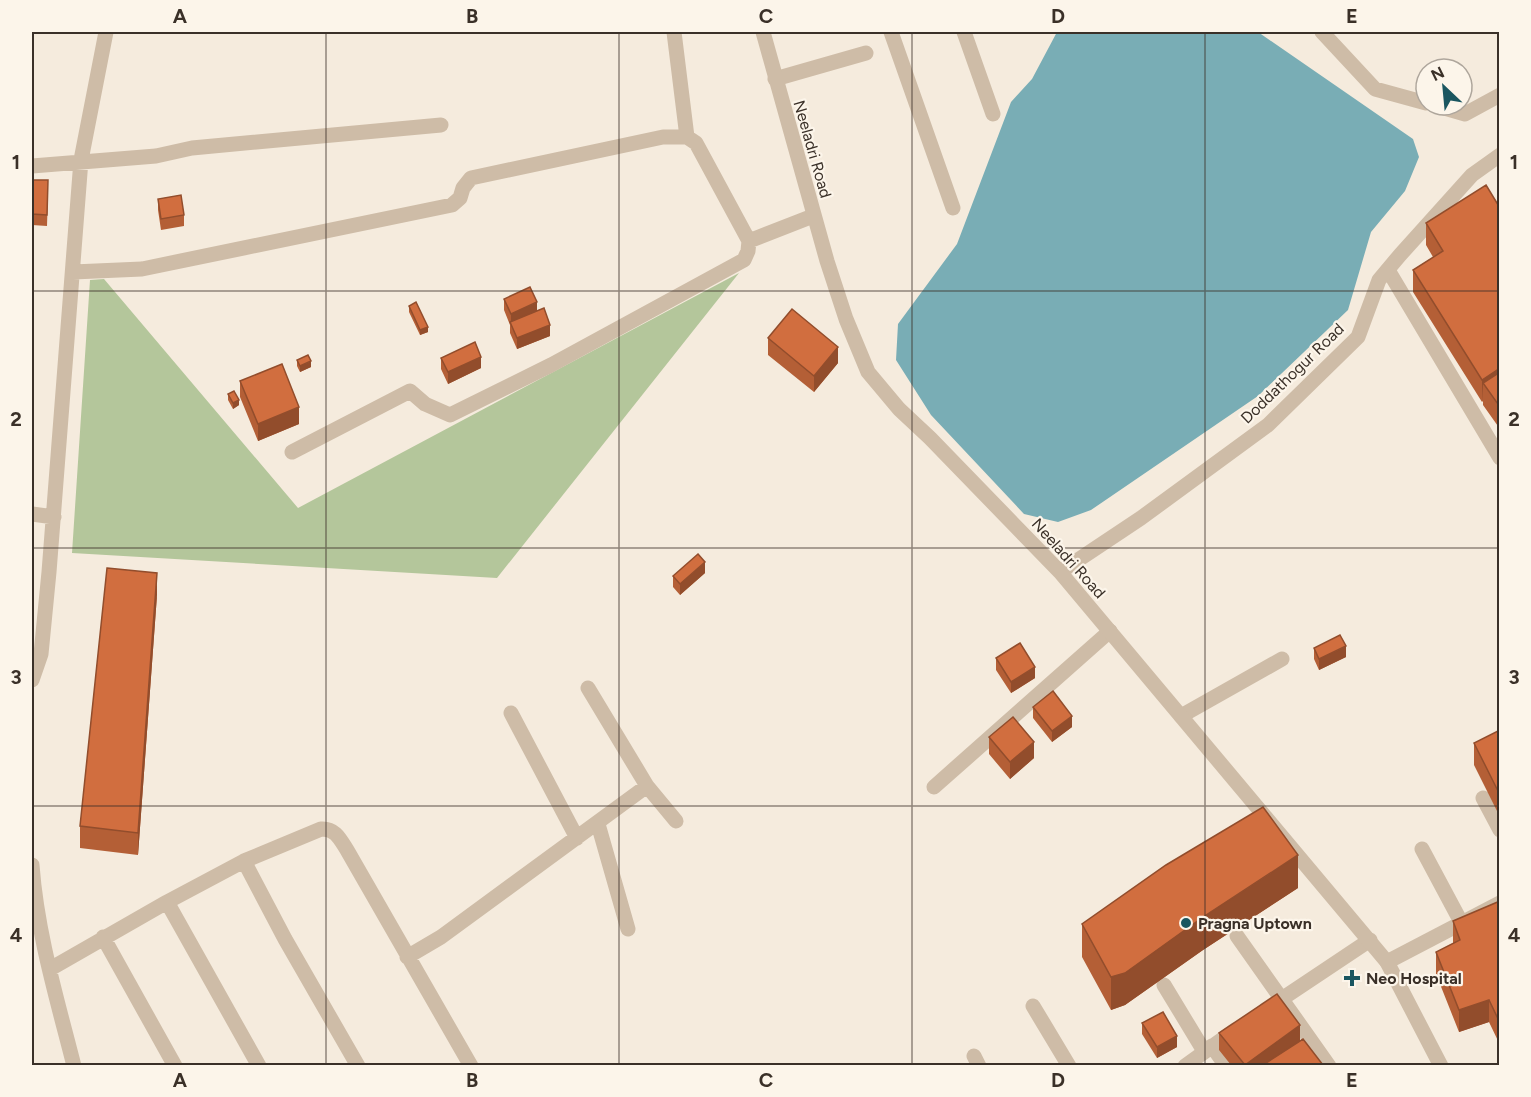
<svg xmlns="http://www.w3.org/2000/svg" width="1531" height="1097" viewBox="0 0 1531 1097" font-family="Figtree,sans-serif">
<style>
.green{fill:#b4c69b}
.water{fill:#79adb5}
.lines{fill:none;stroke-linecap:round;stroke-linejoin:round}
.minor{stroke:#cebca7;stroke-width:15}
.tertiary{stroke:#cebca7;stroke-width:15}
.wall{fill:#b45f36}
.shaded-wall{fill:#924d2c}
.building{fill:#d16e3f;stroke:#924d2c;stroke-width:1.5}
.grid{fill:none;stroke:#3a3028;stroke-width:1.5;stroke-opacity:0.55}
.poi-dot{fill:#1a5660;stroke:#fcf5ea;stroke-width:2}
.labels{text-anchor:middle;stroke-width:4.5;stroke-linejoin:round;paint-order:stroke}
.street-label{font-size:16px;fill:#3a3028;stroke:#fcf5ea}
.poi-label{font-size:16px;font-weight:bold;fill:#3a3028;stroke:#fcf5ea;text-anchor:start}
.neatline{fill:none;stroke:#3a3028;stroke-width:2}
.grid-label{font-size:20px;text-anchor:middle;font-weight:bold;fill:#3a3028}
</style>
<rect width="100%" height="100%" fill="#f5ebdd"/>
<path class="green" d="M 739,273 L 497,578 L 72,553 L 90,280 L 104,279 L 298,508 Z"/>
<path class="water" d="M 1057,32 L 1258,32 L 1413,139 L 1419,157 L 1405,191 L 1371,232 L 1348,310 L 1258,396 L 1091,510 L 1058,522 L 1024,514 L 931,415 L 896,360 L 898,324 L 957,244 L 1011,102 L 1032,79 Z"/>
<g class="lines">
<path class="minor" d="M 674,32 L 687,137
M 891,32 L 953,208
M 964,32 L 993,114
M 1322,32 L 1375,89 L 1426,103
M 775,79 L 866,53
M 1434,105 L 1465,114 L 1500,95
M 32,166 L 156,156 L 192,148 L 441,125
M 749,241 L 813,216
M 1388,270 L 1500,458
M 73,272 L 142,269 L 452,205 L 460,198 L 463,188 L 471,178 L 663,137 L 687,137 L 696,143 L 749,241 L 748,251 L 744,260 L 551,365 L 450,415 L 425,404 L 410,391 L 292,452
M 32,514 L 54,517
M 32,680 L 41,654 L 49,572 L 81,160 L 106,32
M 588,688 L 647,786 L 676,821
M 511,713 L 577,838
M 1181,716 L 1282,659
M 934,787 L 1110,631
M 1483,798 L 1500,830
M 598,824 L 628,929
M 1422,849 L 1461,922
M 244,861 L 285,939 L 358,1066
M 32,865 C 37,933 57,999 74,1066
M 167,902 L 259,1066
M 1237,936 L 1329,1066
M 103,937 L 175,1066
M 407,957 L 441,937 L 647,786
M 1387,962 L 1500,903
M 50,969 L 167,902 L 244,861 L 321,829 C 335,828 340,839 347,850 L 471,1066
M 1164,985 L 1204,1051
M 1033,1006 L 1069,1066
M 1265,1010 L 1370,940
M 1212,1046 L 1226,1066
M 974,1056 L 979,1066
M 1185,1066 L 1235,1030"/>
<path class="tertiary" d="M 763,32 L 827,261 L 846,319 L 868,372 L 899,409 L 930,438 L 1060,572 L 1387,962 L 1441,1066
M 1060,572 L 1141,518 L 1268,425 L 1358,337 L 1379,280 L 1400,255 L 1472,175 L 1500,155"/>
</g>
<path class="wall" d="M 32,180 L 48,192 L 47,226 L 32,225 Z
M 158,199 L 184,215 L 184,226 L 161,230 L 158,210 Z
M 1500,208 L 1500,429 L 1483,405 L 1483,401 L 1482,402 L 1413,292 L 1413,270 L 1433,257 L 1426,245 L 1426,223 Z
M 504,299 L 537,311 L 550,336 L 517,349 L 510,333 L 510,325 L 504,310 Z
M 409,306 L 428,332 L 420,335 L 409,312 Z
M 768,338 L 838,363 L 814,392 L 768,355 Z
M 441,358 L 481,368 L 448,384 L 441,369 Z
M 297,360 L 311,367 L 300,372 L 297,366 Z
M 240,381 L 299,424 L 258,441 L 240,397 Z
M 228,394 L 239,405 L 233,409 L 228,400 Z
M 705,573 L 680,595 L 673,587 L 673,576 Z
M 157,595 L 138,855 L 80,848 L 80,826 Z
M 1314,648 L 1346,657 L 1319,670 L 1314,659 Z
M 996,658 L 1035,678 L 1011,693 L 996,670 Z
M 1033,707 L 1072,727 L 1052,742 L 1033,718 Z
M 1500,730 L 1500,817 L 1474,765 L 1474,743 Z
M 989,737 L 1034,758 L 1010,779 L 989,754 Z
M 1298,888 L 1203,950 L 1125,1005 L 1111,1010 L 1082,957 L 1082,924 Z
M 1500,901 L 1500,1045 L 1489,1022 L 1459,1032 L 1436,974 L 1436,952 L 1453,943 L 1453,921 Z
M 1142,1023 L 1177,1047 L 1157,1058 L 1142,1034 Z
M 1219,1033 L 1300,1041 L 1323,1065 L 1231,1065 L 1219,1050 Z"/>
<path class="shaded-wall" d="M 537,302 L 537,314 L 511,323 L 511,314 Z
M 550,325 L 550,336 L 517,349 L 517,338 Z
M 428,327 L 428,332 L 420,335 L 420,330 Z
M 838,347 L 838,363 L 814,392 L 814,376 Z
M 481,357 L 481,368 L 448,384 L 448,372 Z
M 311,361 L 311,367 L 300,372 L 300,366 Z
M 1500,368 L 1500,390 L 1483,383 L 1482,402 L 1482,380 Z
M 239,400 L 239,405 L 233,409 L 233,403 Z
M 299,407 L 299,424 L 258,441 L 258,424 Z
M 705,562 L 705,573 L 680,595 L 680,584 Z
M 157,573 L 157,595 L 138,855 L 138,833 Z
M 1346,646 L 1346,657 L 1319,670 L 1319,659 Z
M 1035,667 L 1035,678 L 1011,693 L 1011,682 Z
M 1072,716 L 1072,727 L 1052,742 L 1052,731 Z
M 1034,742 L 1034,758 L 1010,779 L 1010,762 Z
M 1298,855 L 1298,888 L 1203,950 L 1125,1005 L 1111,1010 L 1111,977 Z
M 1489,1000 L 1489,1022 L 1459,1032 L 1459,1010 Z
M 1300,1025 L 1300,1042 L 1268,1065 L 1245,1065 Z
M 1177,1036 L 1177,1047 L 1157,1058 L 1157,1047 Z"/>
<path class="building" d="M 32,180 L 48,180 L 47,215 L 32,214 Z
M 1486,185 L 1500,208 L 1500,368 L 1482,380 L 1413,270 L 1443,251 L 1426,223 Z
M 181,195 L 184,215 L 161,219 L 158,199 Z
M 530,287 L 537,302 L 511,314 L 504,299 Z
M 416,302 L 428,327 L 420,330 L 409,306 Z
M 544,308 L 550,325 L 517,338 L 510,322 Z
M 792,309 L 838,347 L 814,376 L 768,338 Z
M 475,342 L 481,357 L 448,372 L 441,358 Z
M 308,355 L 311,361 L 300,366 L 297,360 Z
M 282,364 L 299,407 L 258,424 L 240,381 Z
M 1500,372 L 1500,407 L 1483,383 Z
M 234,391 L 239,400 L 233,403 L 228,394 Z
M 698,554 L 705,562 L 680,584 L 673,576 Z
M 107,568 L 157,573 L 138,833 L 80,826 Z
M 1340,635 L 1346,646 L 1319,659 L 1314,648 Z
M 1020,643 L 1035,667 L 1011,682 L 996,658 Z
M 1053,691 L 1072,716 L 1052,731 L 1033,707 Z
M 1013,717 L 1034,742 L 1010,762 L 989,737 Z
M 1500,730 L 1500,795 L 1474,743 Z
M 1263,807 L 1298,855 L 1203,917 L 1125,973 L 1111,977 L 1082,924 L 1166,865 Z
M 1500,901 L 1500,1023 L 1489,1000 L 1459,1010 L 1436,952 L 1460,940 L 1453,921 Z
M 1277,994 L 1300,1025 L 1245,1065 L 1219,1033 Z
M 1163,1012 L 1177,1036 L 1157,1047 L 1142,1023 Z
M 1303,1039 L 1323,1065 L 1263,1065 Z"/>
<path class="grid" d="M 326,32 L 326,1066M 619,32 L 619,1066M 912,32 L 912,1066M 1205,32 L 1205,1066M 32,291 L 1500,291M 32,548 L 1500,548M 32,806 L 1500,806"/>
<g class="poi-dot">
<circle cx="1186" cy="923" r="6"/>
<path d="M1349 969h6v6h6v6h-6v6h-6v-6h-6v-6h6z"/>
</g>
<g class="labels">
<g class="street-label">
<text transform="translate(813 149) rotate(74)" y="6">Neeladri Road</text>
<text transform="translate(1292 373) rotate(-44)" y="6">Doddathogur Road</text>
<text transform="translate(1069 558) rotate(48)" y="6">Neeladri Road</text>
</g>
<g class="poi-label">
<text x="1198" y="929">Pragna Uptown</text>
<text x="1366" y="984">Neo Hospital</text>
</g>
</g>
<rect width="1531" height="1097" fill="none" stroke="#fcf5ea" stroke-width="66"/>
<g transform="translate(1444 87) rotate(334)"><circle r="28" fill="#fcf5ea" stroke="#aea69c" stroke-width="1.5"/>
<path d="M0-4.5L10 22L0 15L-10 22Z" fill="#1a5660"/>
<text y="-9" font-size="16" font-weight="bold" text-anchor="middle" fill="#3a3028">N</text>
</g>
<rect x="33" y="33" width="1465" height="1031" class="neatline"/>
<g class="grid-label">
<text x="180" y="23">A</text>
<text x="472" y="23">B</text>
<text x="766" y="23">C</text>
<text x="1058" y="23">D</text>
<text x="1352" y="23">E</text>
<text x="16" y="169">1</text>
<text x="1514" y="169">1</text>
<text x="16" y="426">2</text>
<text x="1514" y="426">2</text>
<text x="16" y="684">3</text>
<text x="1514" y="684">3</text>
<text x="16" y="942">4</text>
<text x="1514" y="942">4</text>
<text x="180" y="1087">A</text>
<text x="472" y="1087">B</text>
<text x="766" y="1087">C</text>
<text x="1058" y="1087">D</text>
<text x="1352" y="1087">E</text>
</g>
</svg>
